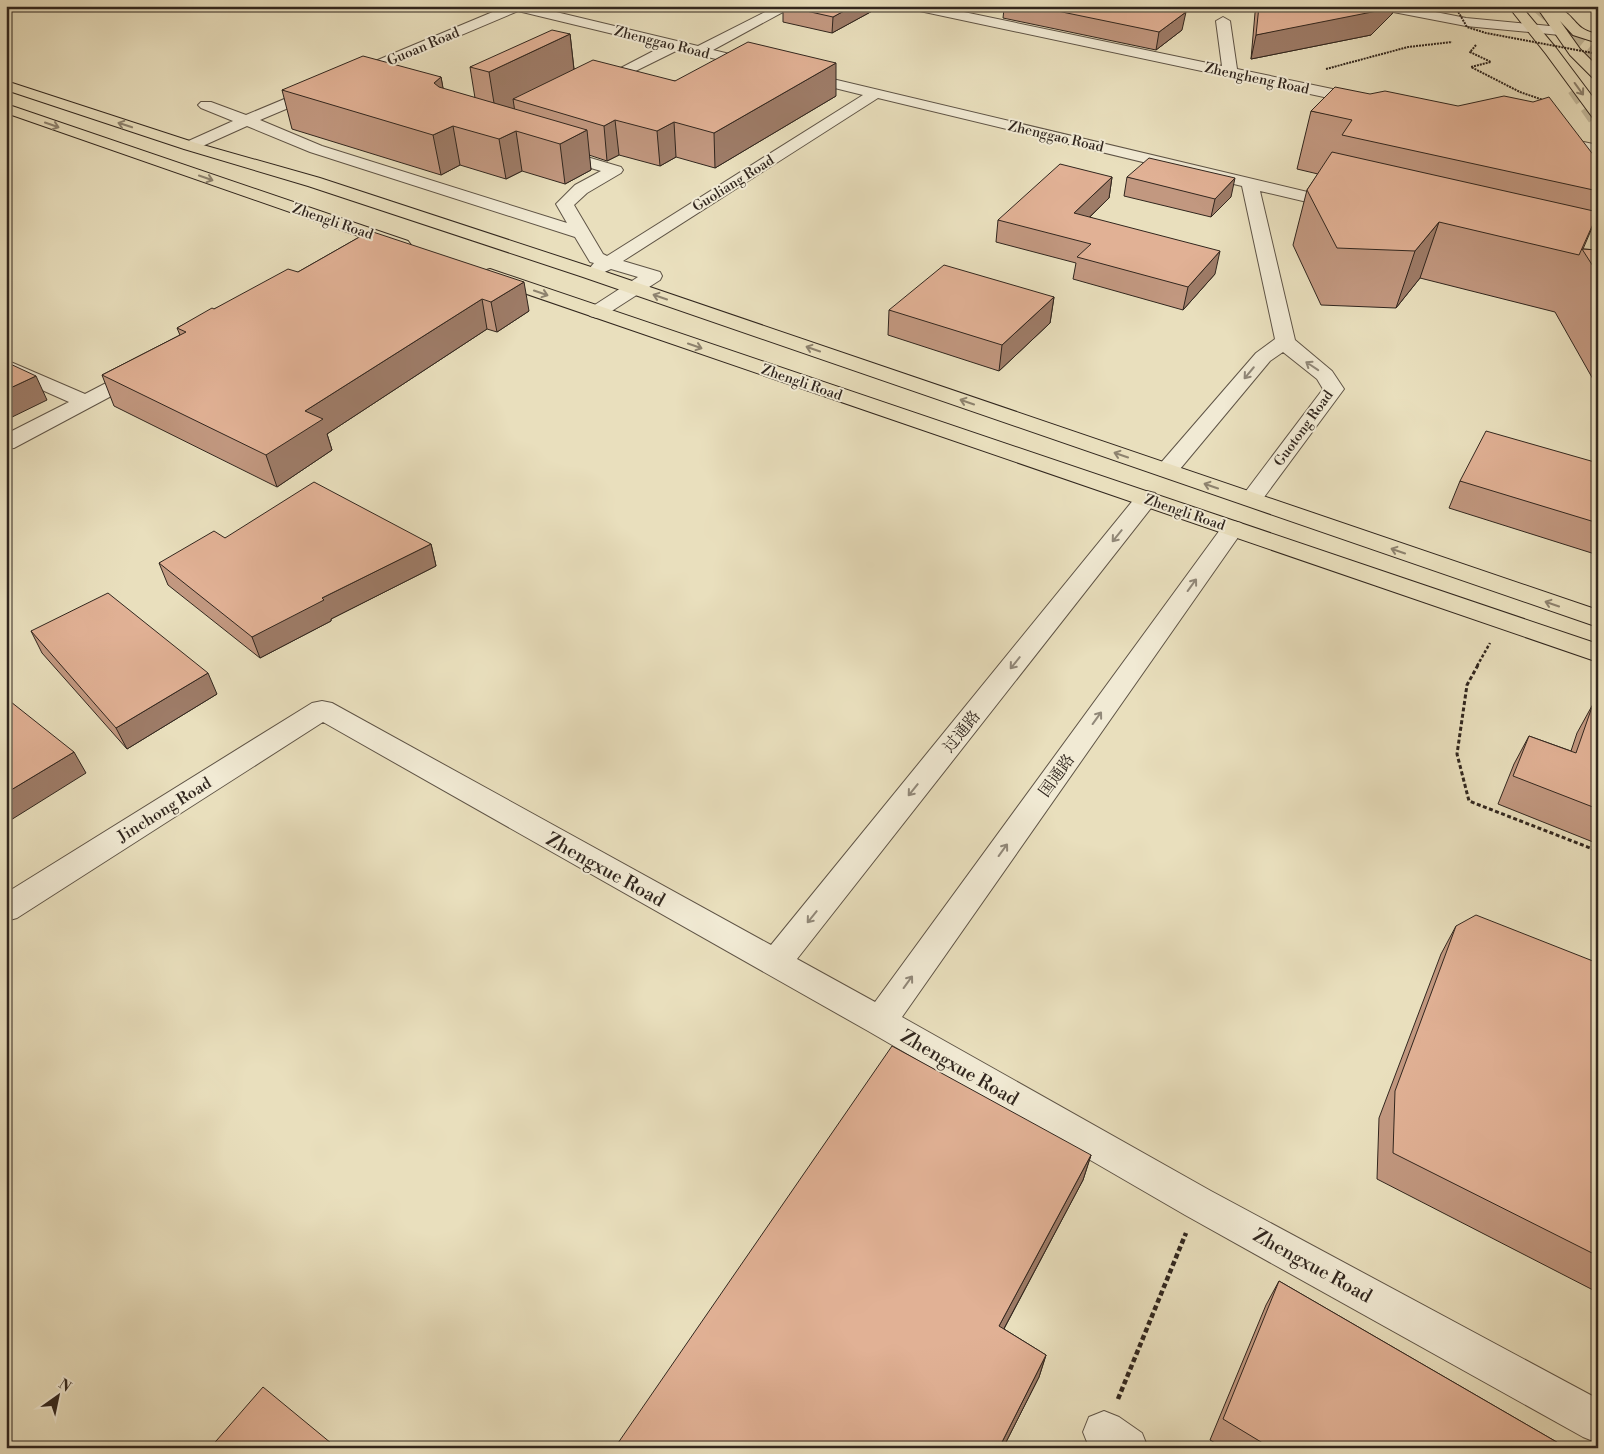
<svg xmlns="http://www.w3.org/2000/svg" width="1604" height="1454" viewBox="0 0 1604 1454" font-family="'Libre Bodoni','Noto Serif SC',serif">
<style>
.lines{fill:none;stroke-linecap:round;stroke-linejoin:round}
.major-tunnel{stroke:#c4ba9d;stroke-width:14;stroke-dasharray:14 8;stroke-linecap:butt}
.minor-casing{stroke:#5f5446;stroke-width:2}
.major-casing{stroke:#31261e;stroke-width:2}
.path-far3{stroke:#31261e;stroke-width:2;stroke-dasharray:2 1;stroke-linecap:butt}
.path-far2{stroke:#31261e;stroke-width:2.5;stroke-dasharray:3 2;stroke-linecap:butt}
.path-far1{stroke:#31261e;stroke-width:3;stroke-dasharray:4 2.5;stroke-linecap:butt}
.path{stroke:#31261e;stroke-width:4.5;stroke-dasharray:5 3;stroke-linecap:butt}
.minor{fill:#f1ead4;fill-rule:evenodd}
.major{fill:#e9dfbd;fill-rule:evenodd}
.path-bridge{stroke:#31261e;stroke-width:2;stroke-dasharray:2 1;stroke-linecap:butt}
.wall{fill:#c29880;stroke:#31261e}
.shaded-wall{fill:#9e7c68;stroke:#31261e}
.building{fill:#e1b195;stroke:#31261e}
.oneway{stroke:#8d826e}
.oneway2{stroke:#918879}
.labels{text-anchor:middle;stroke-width:4;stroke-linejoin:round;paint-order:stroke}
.far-street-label{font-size:14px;fill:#31261e;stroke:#f1ead4}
.street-label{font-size:16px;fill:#31261e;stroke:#f1ead4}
.near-street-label{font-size:19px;fill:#31261e;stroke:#f1ead4}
</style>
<rect width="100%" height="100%" fill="#e9dfbd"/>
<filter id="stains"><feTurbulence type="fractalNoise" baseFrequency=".004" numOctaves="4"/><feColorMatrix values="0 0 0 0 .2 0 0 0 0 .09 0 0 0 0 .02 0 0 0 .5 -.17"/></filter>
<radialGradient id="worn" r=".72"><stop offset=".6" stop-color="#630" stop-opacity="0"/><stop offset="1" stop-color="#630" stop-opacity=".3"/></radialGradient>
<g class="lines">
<path class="major-tunnel" d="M 1538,6 L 1598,57
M 1574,89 L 1598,123"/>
<g class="minor-casing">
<path id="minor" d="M 507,6 L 531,6 L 698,46 L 777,6 L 794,6 L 713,50 L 763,62 L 765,65 L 763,68 L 758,69 L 678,50 L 595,91 L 590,90 L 588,87 L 590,84 L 663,46 L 518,11 L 260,120 L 322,146 L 567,223 L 556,204 L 575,185 L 601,171 L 547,155 L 545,152 L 547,149 L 553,147 L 621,167 L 623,170 L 621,173 L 587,193 L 574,205 L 603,254 L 607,256 L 863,95 L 794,78 L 792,75 L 794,72 L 799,71 L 1341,200 L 1347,201 L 1350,205 L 1347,209 L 1341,210 L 1260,191 L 1295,340 L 1332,371 L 1344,389 L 1259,504 L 1251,506 L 1243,504 L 1240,499 L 1323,389 L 1317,379 L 1283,352 L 1270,361 L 1175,475 L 1167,477 L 1159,475 L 1156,470 L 1159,465 L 1256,353 L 1275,339 L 1242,186 L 878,98 L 623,261 L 660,272 L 662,276 L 660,280 L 604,316 L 597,318 L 590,316 L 587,312 L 590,308 L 638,277 L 611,269 L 598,275 L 592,273 L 589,269 L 594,263 L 590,262 L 575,237 L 310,152 L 247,126 L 196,149 L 184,149 L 182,146 L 184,143 L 233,121 L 201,108 L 198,105 L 201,102 L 211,102 L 246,115 Z
M 909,6 L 935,6 L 1222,66 L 1216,21 L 1223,17 L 1230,21 L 1237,69 L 1366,96 L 1371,98 L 1374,101 L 1371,104 L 1366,106 L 915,10 Z
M 1377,6 L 1405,6 L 1466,18 L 1560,27 L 1567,31 L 1560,35 L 1466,26 L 1383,10 Z
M 1550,135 L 1598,145 L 1598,155 L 1544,143 L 1542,140 L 1544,137 Z
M 6,360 L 85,394 L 133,369 L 140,367 L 147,369 L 150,373 L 147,377 L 14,448 L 6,449 L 6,434 L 69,402 L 6,374 Z
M 1147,491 L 1155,493 L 1158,498 L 1155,503 L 797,959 L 875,1002 L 1225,523 L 1233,521 L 1241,523 L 1245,528 L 1241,533 L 902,1017 L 1211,1191 L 1598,1399 L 1598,1443 L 1583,1437 L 1185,1215 L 868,1031 L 323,722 L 17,918 L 6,921 L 6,893 L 312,703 L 322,701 L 332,703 L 771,945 L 1139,493 Z
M 1104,1411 L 1119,1417 L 1142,1433 L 1148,1448 L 1089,1447 L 1083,1432 L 1089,1417 Z"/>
</g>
<g class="major-casing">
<path id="major" d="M 1508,6 L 1521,6 L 1556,48 L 1598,104 L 1598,120 L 1593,118 L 1546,54 Z
M 1536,6 L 1549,6 L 1552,11 C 1564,3 1573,22 1582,28 C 1586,31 1593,33 1598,34 L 1598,43 L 1573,35 L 1560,21 L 1580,49 L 1598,67 L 1598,79 L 1593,78 L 1570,55 Z
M 6,81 L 196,143 L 320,178 L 597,269 L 1598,610 L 1598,627 L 583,277 L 308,186 L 184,149 L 6,90 Z
M 6,104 L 408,241 L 411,245 L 408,249 L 402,250 L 396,249 L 6,113 Z
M 490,269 L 1598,644 L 1598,662 L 483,279 L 481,275 L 483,271 Z"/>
</g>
<path class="path-far3" d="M 1476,45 L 1470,52 L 1491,62 L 1471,67 L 1520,92 L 1543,100
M 1326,69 L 1408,47 L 1452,42"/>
<path class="path-far2" d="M 1477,666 L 1490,643"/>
<path class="path-far1" d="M 1478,665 L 1467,685 L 1457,754 L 1469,801 L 1598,851"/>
<path class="path" d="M 1118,1399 L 1186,1233"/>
<use href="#minor" class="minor"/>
<use href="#major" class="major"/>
<path class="path-bridge" d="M 1460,6 L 1456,8 L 1467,27 L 1486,33 L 1598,54"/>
</g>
<path class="wall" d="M 783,6 L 876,9 L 832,33 L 783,22 Z
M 991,6 L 1155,6 L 1182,30 L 1156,50 L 1003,18 L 1004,9 Z
M 1257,6 L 1395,6 L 1392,14 L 1371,35 L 1251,59 L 1255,13 Z
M 570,34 L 574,69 L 675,81 L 836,96 L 715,168 L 676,157 L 660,166 L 619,155 L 607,161 L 589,155 L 591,170 L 565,184 L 522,171 L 506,179 L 460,165 L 441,175 L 292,129 L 282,90 L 441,77 L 443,89 L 475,98 L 470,67 Z
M 1311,111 L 1598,161 L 1598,214 L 1583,249 L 1598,250 L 1598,388 L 1555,312 L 1420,278 L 1396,308 L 1321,305 L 1293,245 L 1307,190 L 1318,174 L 1297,169 Z
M 1112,177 L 1109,198 L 1090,217 L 1215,274 L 1183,310 L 1073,279 L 1076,263 L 996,242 L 998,220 Z
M 1127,177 L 1231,197 L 1211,217 L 1124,196 Z
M 370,231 L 529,311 L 497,332 L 487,329 L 327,434 L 332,450 L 277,487 L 114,406 L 102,375 L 180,335 L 177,328 L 214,309 L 298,272 Z
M 1054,297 L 1050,323 L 999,371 L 888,335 L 889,310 Z
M 1598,463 L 1598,555 L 1449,508 L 1460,481 Z
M 225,538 L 431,544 L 436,566 L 331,619 L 331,621 L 260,658 L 168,585 L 159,563 Z
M 31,631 L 217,694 L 127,749 L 42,653 Z
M 1593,704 L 1598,706 L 1598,844 L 1498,804 L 1514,764 L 1529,736 L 1571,751 L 1577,733 Z
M 1456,926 L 1598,963 L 1598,1288 L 1595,1291 L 1377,1179 L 1379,1118 L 1441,954 Z
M 1091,1155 L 1083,1180 L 1004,1329 L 1046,1355 L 1039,1377 L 1003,1448 L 620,1448 L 618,1443 Z
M 1279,1281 L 1567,1448 L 1224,1448 L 1210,1440 L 1266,1305 Z"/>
<path class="shaded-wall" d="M 853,6 L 876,6 L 876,9 L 832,33 L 833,17 Z
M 1383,6 L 1395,6 L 1392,14 L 1371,35 L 1251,59 L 1256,35 Z
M 1186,12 L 1182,30 L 1156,50 L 1159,32 Z
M 570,34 L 576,88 L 513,99 L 516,119 L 498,128 L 489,72 Z
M 836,63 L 836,96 L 715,168 L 714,133 Z
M 441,77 L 448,115 L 434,83 Z
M 615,120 L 619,155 L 607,161 L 604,126 Z
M 674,122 L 676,157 L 660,166 L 657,131 Z
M 453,126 L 460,165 L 441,175 L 433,135 Z
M 587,130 L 591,170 L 565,184 L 560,144 Z
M 516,131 L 522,171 L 506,179 L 499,139 Z
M 1112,177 L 1109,198 L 1071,235 L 1074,213 Z
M 1235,178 L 1231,197 L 1211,217 L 1215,199 Z
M 1439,222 L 1420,278 L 1396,308 L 1415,251 Z
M 1220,251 L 1215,274 L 1183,310 L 1188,287 Z
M 524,282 L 529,311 L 497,332 L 491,302 Z
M 1054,297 L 1050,323 L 999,371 L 1002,345 Z
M 482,299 L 487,329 L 327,434 L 332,450 L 277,487 L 266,455 L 305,411 Z
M 36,376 L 47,400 L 6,420 L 6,390 Z
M 431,544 L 436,566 L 331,619 L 331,621 L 260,658 L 252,637 L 322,598 Z
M 208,673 L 217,694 L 127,749 L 116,728 Z
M 74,752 L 86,773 L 6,823 L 6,793 Z
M 1091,1155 L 1083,1180 L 993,1349 L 999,1326 Z
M 1046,1355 L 1039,1377 L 1003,1448 L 999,1448 Z"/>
<path class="building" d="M 784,6 L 853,6 L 833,17 Z
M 1033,6 L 1155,6 L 1186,12 L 1159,32 Z
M 1259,6 L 1383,6 L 1377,11 L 1256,35 Z
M 552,30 L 570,34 L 489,72 L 470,67 Z
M 748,42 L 836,63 L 714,133 L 674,122 L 657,131 L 615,120 L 604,126 L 513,99 L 593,60 L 675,81 Z
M 363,56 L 441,77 L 434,83 L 439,87 L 587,130 L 560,144 L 516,131 L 499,139 L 453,126 L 433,135 L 282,90 Z
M 1335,87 L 1370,94 L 1385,91 L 1458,106 L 1504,96 L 1533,102 L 1549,97 L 1598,161 L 1598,191 L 1342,135 L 1352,120 L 1311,111 Z
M 1332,152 L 1598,212 L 1598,213 L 1579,255 L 1439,222 L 1415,251 L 1337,248 L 1307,190 Z
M 1149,158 L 1235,178 L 1215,199 L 1127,177 Z
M 1060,164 L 1112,177 L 1074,213 L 1220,251 L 1188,287 L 1077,257 L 1091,244 L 998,220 Z
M 370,231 L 524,282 L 491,302 L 482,299 L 305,411 L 323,419 L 266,455 L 102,375 L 186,332 L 177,328 L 212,308 L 214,309 L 288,269 L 298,272 Z
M 1582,249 L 1598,250 L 1598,274 Z
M 944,265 L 1054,297 L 1002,345 L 889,310 Z
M 6,362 L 36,376 L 6,390 Z
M 1486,431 L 1598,463 L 1598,523 L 1460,481 Z
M 314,482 L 431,544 L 322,598 L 324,600 L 252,637 L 159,563 L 214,531 L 225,538 Z
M 108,593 L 208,673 L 116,728 L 31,631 Z
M 6,698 L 74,752 L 6,793 Z
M 1593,704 L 1598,706 L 1598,809 L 1513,776 L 1529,736 L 1576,753 Z
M 1476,915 L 1598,963 L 1598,1256 L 1393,1153 L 1395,1091 L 1456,926 Z
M 892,1046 L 1091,1155 L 999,1326 L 1046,1355 L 999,1448 L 625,1448 L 618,1443 Z
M 1279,1281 L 1567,1448 L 1271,1448 L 1223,1419 Z
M 263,1387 L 337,1448 L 210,1448 Z"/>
<defs><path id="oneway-shaft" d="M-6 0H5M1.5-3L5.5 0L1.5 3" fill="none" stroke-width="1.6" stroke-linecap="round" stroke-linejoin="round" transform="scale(1.25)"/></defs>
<g class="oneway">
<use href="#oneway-shaft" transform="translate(1579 89) rotate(54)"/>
<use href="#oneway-shaft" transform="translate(52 125) rotate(19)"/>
<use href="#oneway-shaft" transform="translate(125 125) rotate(-162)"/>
<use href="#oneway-shaft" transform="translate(206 178) rotate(19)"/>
<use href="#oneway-shaft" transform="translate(541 293) rotate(19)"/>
<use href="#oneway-shaft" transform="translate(660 297) rotate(-161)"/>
<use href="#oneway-shaft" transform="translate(695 346) rotate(19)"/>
<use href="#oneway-shaft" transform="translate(813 349) rotate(-161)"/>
<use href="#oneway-shaft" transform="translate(967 402) rotate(-161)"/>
<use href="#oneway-shaft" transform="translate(1121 455) rotate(-161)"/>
<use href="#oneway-shaft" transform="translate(1211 486) rotate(-161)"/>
<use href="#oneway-shaft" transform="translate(1398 551) rotate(-161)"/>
<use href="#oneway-shaft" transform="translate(1552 604) rotate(-161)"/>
</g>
<g class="oneway2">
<use href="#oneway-shaft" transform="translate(1312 366) rotate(-146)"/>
<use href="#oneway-shaft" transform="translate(1249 373) rotate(130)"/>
<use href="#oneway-shaft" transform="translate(1117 536) rotate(129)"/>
<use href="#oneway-shaft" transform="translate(1192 585) rotate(-54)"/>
<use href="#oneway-shaft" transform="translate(1015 663) rotate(129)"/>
<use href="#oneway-shaft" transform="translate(1097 718) rotate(-54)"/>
<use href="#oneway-shaft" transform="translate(913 790) rotate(129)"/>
<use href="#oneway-shaft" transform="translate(1003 850) rotate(-54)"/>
<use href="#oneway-shaft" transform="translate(812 917) rotate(129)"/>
<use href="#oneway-shaft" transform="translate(908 982) rotate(-54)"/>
</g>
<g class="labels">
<g class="far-street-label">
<text transform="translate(662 42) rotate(14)" y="5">Zhenggao Road</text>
<text transform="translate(423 46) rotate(-23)" y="5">Guoan Road</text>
<text transform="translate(1257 78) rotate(12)" y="5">Zhengheng Road</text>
<text transform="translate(1056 136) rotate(13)" y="5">Zhenggao Road</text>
<text transform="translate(733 183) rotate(-32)" y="5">Guoliang Road</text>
<text transform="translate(333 221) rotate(19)" y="5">Zhengli Road</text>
<text transform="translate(802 382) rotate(19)" y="5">Zhengli Road</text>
<text transform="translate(1303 428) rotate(-54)" y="5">Guotong Road</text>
<text transform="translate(1185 512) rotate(19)" y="5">Zhengli Road</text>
</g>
<g class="street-label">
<text transform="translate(961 731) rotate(-51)" y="6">过通路</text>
<text transform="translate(1056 775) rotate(-54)" y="6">国通路</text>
<text transform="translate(164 809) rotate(-32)" y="6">Jinchong Road</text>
</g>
<g class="near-street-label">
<text transform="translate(606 869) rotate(29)" y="7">Zhengxue Road</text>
<text transform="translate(960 1067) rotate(30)" y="7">Zhengxue Road</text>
<text transform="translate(1313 1265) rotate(29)" y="7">Zhengxue Road</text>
</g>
</g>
<rect width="1604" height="1454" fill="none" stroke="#e9dfbd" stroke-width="25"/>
<rect x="8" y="8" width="1589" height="1439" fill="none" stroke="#31261e" stroke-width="2.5"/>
<rect x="12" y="12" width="1579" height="1429" fill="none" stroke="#31261e"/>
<g transform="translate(58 1396) rotate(33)" stroke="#f1ead4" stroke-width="4" paint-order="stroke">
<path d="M0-4L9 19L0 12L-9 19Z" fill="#31261e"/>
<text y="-8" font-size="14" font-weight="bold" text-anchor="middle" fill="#31261e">N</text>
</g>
<rect width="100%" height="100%" filter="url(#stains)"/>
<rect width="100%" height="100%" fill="url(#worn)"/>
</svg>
